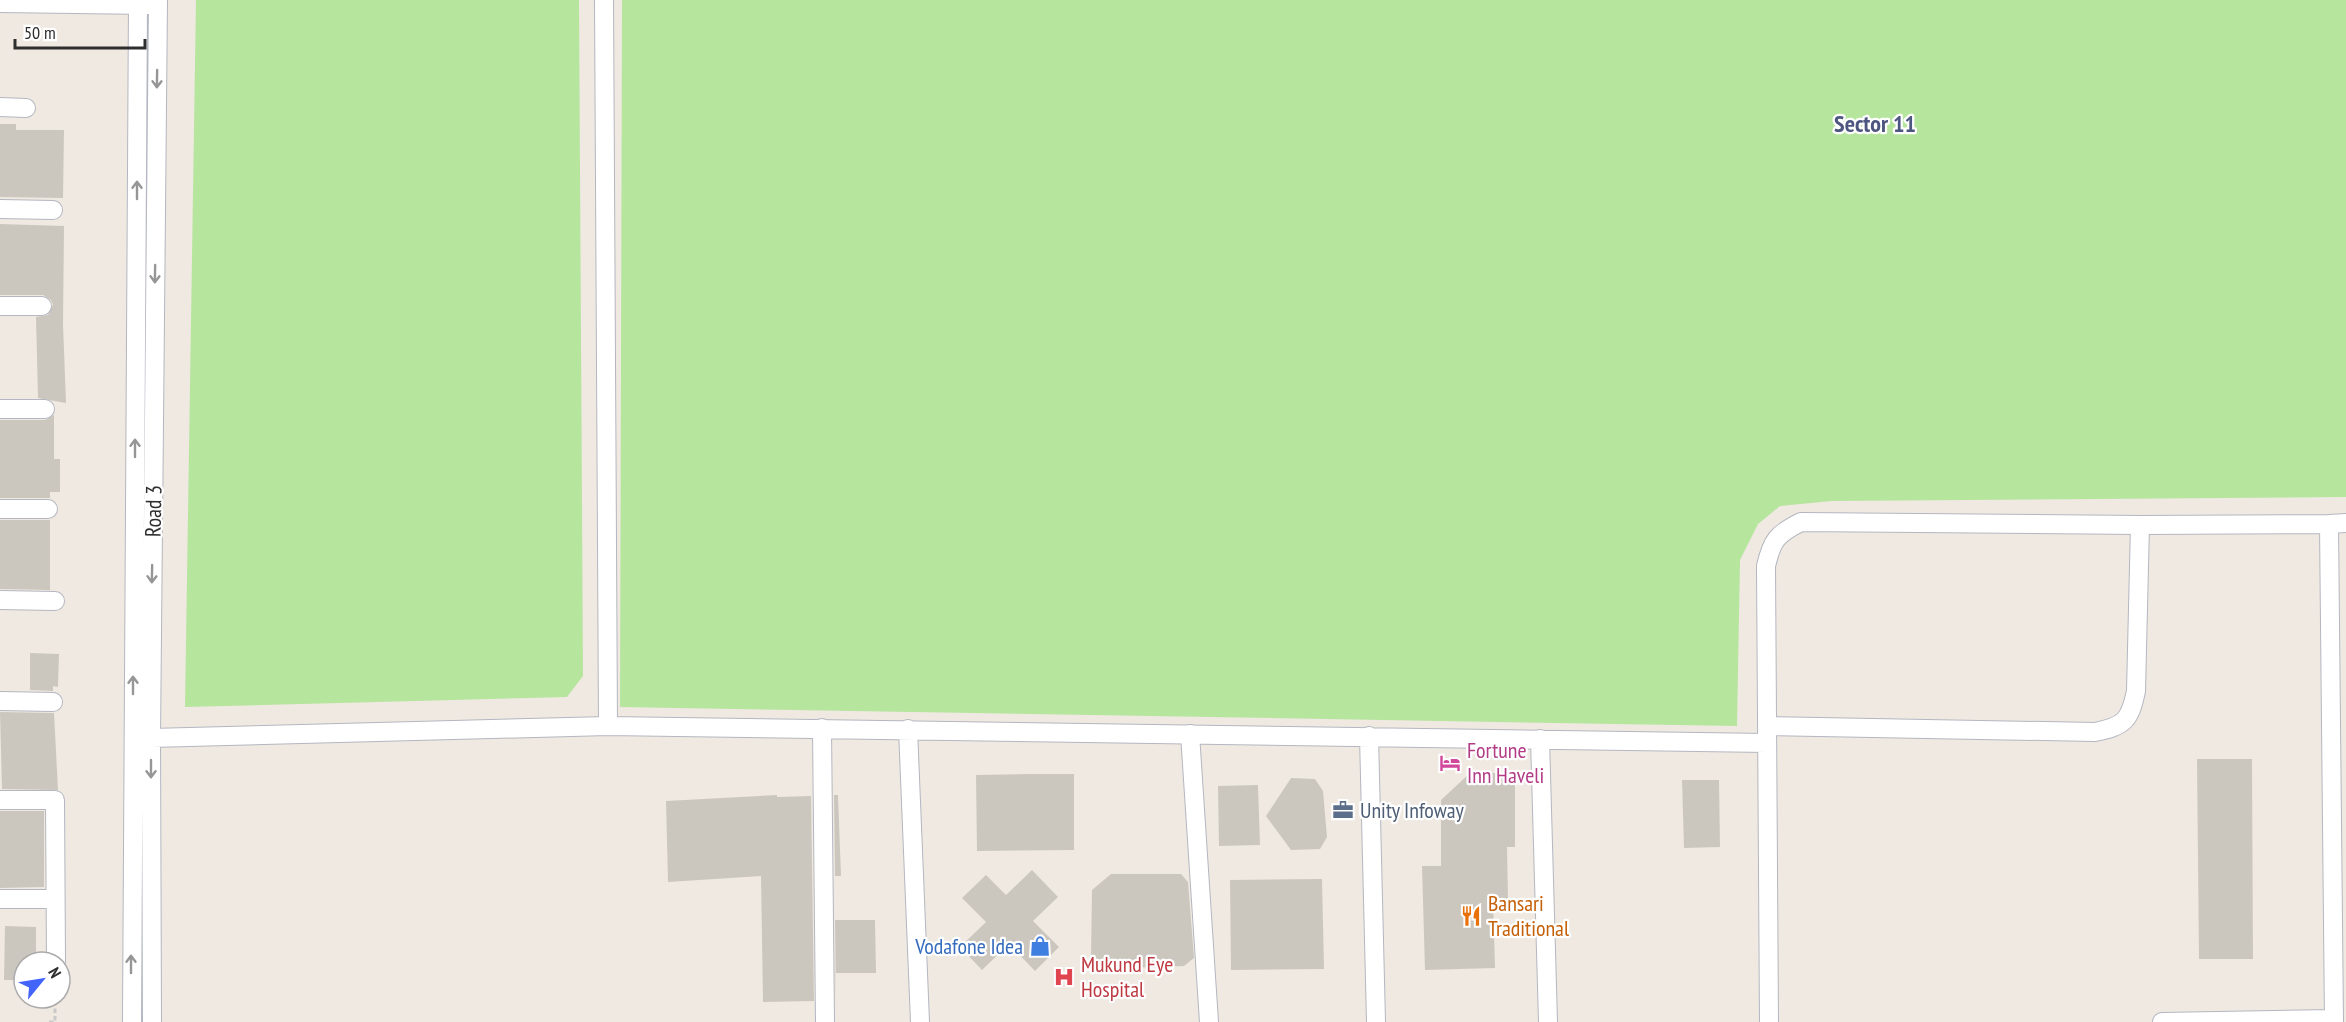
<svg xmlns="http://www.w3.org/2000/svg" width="2346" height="1022" viewBox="0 0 2346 1022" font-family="'PT Sans Narrow',sans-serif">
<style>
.green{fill:#b6e59e}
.building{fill:#cbc7bf}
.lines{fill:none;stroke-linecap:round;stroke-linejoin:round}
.minor-casing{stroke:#b4b7c1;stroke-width:20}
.path{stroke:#c9c9c9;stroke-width:3;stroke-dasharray:4.5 3;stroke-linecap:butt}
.minor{stroke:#fff;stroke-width:18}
.oneway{stroke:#969696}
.labels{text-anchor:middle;stroke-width:4.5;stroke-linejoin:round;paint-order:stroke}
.street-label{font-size:22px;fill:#2e2e2e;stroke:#fff}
.hotel-label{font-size:22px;fill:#b23c85;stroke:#fff;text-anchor:start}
.service-label{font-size:22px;fill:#4e5e75;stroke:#fff;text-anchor:start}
.food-label{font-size:22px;fill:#c56008;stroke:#fff;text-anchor:start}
.shop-label{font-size:22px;fill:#366cbe;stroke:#fff;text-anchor:end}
.health-label{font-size:22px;fill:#be3a42;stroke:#fff;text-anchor:start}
.neighbourhood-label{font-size:24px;font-weight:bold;fill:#4d5680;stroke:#fff}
</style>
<rect width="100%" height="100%" fill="#efe9e1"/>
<path class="green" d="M 196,0 L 579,0 L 583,676 L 567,697 L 185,707 Z
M 622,0 L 2346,0 L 2346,497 L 1831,501 L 1780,506 L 1758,524 L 1740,560 L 1737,726 L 620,707 Z"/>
<path class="building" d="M 0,124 L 16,124 L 16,130 L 64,130 L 63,198 L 0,197 Z
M 0,224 L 64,226 L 63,324 L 66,403 L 38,398 L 36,317 L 48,315 L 53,305 L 51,300 L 43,295 L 0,295 Z
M 54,415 L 54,459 L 60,459 L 60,492 L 50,492 L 50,498 L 0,498 L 0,420 L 45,420 Z
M 0,520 L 50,520 L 50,590 L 0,589 Z
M 30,653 L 59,654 L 58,687 L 53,686 L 53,691 L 30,690 Z
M 0,712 L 54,713 L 58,790 L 2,789 Z
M 2197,759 L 2252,759 L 2253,959 L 2199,959 Z
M 1470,773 L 1515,773 L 1515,847 L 1507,847 L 1508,899 L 1493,899 L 1495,968 L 1425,970 L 1422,866 L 1441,866 L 1441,800 Z
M 1030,774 L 1074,774 L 1074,850 L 977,851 L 976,775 Z
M 1291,778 L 1315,779 L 1323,791 L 1327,837 L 1320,849 L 1291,850 L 1266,816 Z
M 1682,780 L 1719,780 L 1720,847 L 1684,848 Z
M 1258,785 L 1260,845 L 1219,846 L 1218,786 Z
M 777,795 L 777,797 L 811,796 L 814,1001 L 763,1002 L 761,876 L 668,882 L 666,801 Z
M 834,795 L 838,795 L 841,876 L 835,876 Z
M 0,811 L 44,811 L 44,887 L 0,888 Z
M 1032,870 L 1058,897 L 1033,921 L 1059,947 L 1035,971 L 1009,944 L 982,970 L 960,947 L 986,922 L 962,898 L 986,875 L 1006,895 Z
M 1111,874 L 1181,874 L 1188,882 L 1194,958 L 1184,966 L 1104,969 L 1091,955 L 1092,890 Z
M 1322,879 L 1324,969 L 1231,970 L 1230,880 Z
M 835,920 L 875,920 L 876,973 L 836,973 L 836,1001 Z
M 5,926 L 36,927 L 36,962 L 24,962 L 24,980 L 4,980 Z"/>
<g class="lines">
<g class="minor-casing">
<path id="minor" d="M 0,3 L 150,5
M 0,107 L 26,108
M 0,209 L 53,210
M 0,306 L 42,306
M 0,409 L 45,409
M 0,509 L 48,509
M 0,600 L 55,601
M 0,701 L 53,702
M 608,726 L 1767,743
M 1767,726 L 2095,732 C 2125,726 2130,720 2136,691 L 2140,525
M 822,728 L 825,1022
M 908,729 L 920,1022
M 1190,734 L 1209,1022
M 1369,736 L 1376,1022
M 151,738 L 608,726 L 604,0
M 1540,739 L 1548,1022
M 0,800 L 55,800 L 56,962
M 0,899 L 54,899
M 132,1022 L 138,0
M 152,1022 L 151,738 L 158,0
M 1769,1022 L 1766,566 C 1772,540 1777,534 1801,522 L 2140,525 L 2329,524
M 2162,1022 L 2334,1019
M 2334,1022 L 2329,524 L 2346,523"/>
</g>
<path class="path" d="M 49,1022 L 55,1022 L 55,998"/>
<use href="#minor" class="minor"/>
</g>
<defs><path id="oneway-shaft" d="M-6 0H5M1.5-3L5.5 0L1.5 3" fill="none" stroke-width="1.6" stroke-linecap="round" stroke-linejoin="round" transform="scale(1.5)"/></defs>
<g class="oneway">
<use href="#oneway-shaft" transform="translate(157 79) rotate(91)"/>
<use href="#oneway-shaft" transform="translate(137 190) rotate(-90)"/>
<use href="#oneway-shaft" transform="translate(155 274) rotate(91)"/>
<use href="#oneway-shaft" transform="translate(135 448) rotate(-90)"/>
<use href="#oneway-shaft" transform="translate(152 574) rotate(91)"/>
<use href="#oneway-shaft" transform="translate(133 685) rotate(-90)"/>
<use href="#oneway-shaft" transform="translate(151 769) rotate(90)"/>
<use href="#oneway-shaft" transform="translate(131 964) rotate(-90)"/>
</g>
<defs>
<g id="hotel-bare" transform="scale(1.62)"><path d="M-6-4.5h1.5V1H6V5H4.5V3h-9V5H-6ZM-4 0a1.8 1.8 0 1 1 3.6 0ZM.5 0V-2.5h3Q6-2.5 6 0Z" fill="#d1479c" stroke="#fff" stroke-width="2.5" paint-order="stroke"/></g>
<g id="office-bare" transform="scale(1.62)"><path d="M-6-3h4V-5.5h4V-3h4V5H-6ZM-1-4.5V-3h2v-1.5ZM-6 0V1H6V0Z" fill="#5c6f8a" stroke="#fff" stroke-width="2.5" paint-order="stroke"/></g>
<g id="restaurant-bare" transform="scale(1.62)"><path d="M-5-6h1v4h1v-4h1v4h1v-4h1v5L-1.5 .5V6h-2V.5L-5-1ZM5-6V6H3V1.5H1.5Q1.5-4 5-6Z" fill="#e8710a" stroke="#fff" stroke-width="2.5" paint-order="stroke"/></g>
<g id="shop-bare" transform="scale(1.62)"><path d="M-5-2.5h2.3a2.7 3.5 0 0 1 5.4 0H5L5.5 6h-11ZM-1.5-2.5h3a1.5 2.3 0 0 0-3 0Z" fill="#3f7fe0" stroke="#fff" stroke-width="2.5" paint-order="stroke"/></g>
<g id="hospital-bare" transform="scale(1.62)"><path d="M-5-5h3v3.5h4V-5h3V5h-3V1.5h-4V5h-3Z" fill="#e0444e" stroke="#fff" stroke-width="2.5" paint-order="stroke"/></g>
</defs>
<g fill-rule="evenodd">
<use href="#hotel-bare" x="1450" y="763"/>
<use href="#office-bare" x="1343" y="810"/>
<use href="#restaurant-bare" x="1471" y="916"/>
<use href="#shop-bare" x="1040" y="946"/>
<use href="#hospital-bare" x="1064" y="977"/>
</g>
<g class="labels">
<g class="street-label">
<text transform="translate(153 511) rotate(-89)" y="8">Road 3</text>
</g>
<g class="hotel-label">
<text x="1467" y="758">Fortune<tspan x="1467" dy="25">Inn Haveli</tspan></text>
</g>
<g class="service-label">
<text x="1360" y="818">Unity Infoway</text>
</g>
<g class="food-label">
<text x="1488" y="911">Bansari<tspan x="1488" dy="25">Traditional</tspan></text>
</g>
<g class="shop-label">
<text x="1023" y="954">Vodafone Idea</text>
</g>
<g class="health-label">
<text x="1081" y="972">Mukund Eye<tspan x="1081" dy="25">Hospital</tspan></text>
</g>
<g class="neighbourhood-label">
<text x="1875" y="132">Sector 11</text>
</g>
</g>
<g transform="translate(42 980) rotate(60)"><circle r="28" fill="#ffffff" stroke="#ababab" stroke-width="1.5"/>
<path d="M0-4.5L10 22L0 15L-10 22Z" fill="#4264fb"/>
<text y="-9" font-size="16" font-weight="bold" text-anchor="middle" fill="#2e2e2e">N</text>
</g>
<path d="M15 39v9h130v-9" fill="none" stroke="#2e2e2e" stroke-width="3"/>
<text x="24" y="39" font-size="18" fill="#2e2e2e" stroke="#ffffff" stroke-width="4.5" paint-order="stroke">50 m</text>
</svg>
